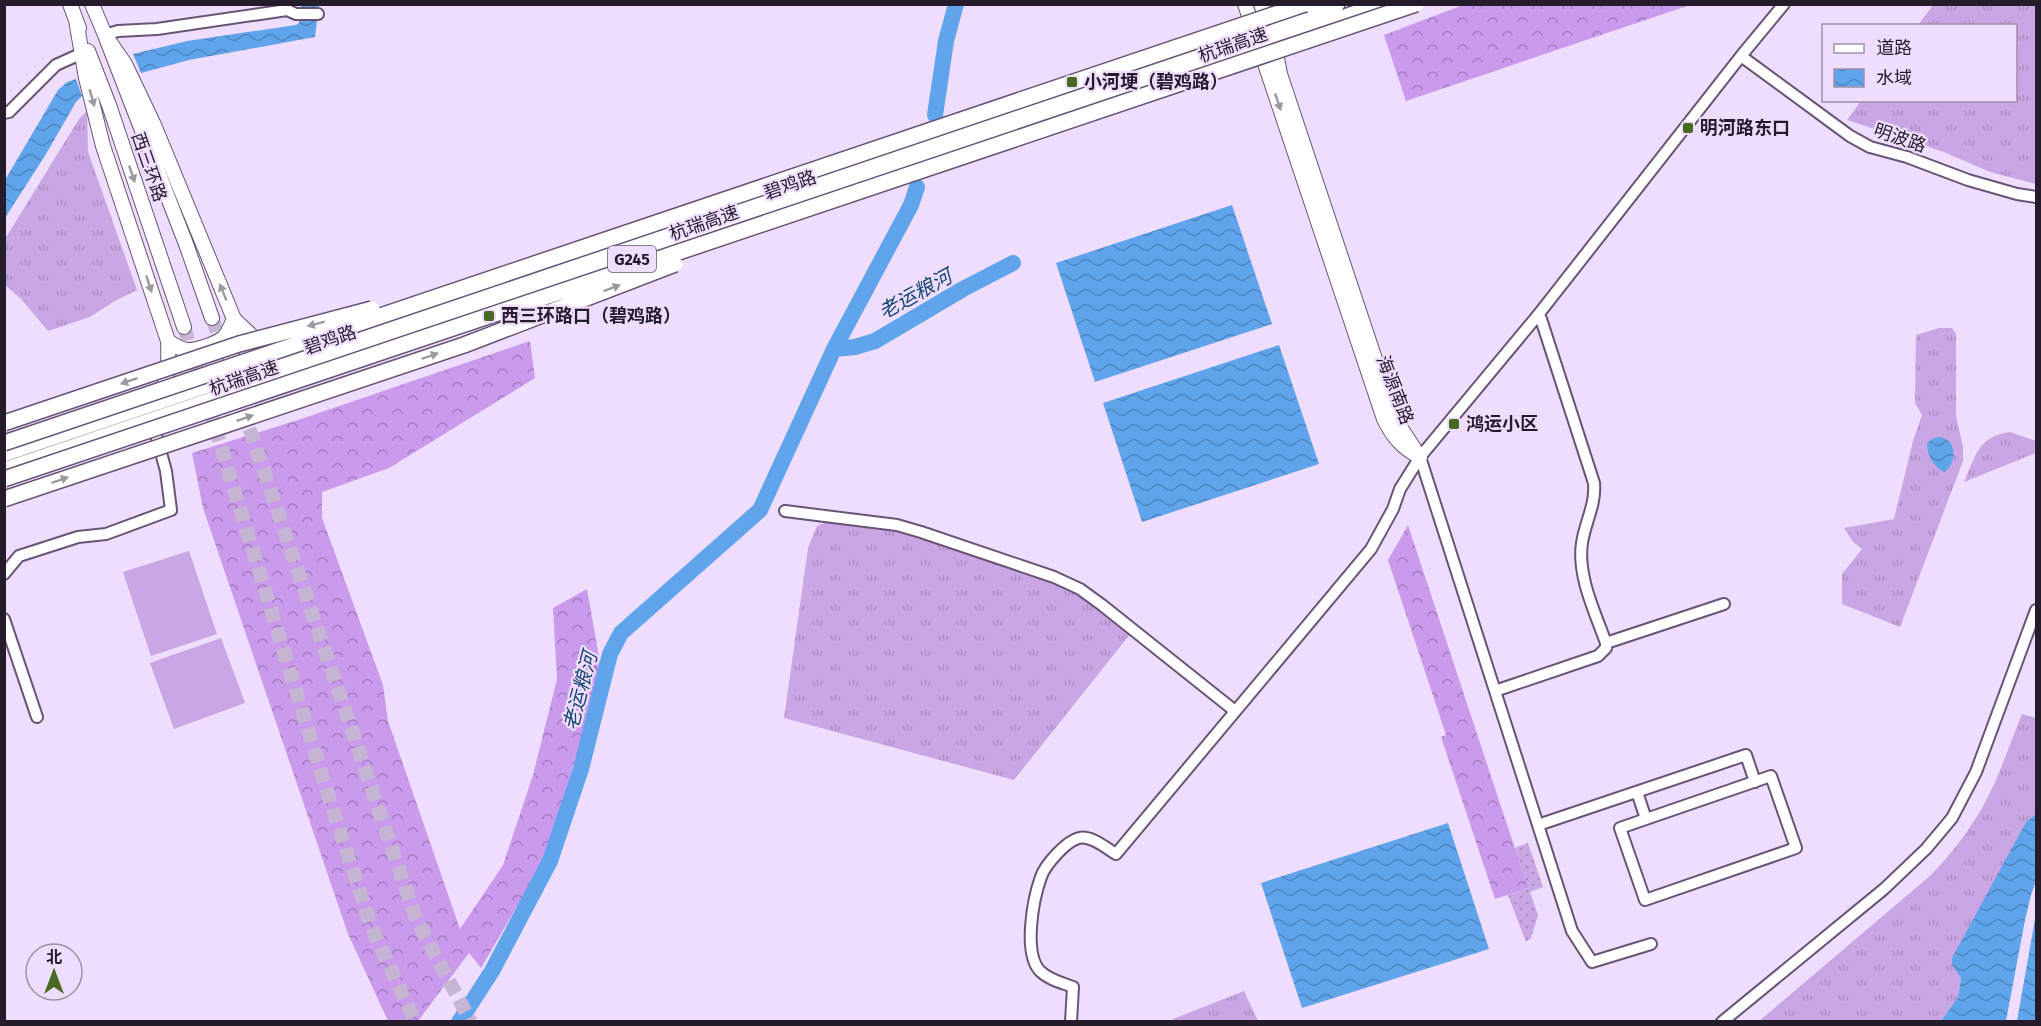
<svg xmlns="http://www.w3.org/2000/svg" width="2041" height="1026" viewBox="0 0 2041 1026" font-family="'Fira Sans','Noto Sans SC',sans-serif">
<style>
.grass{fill:url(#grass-tufts)}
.forest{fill:url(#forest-crowns)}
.garden{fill:url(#garden-dots)}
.pitch{fill:#c9a6e4}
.water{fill:url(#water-waves)}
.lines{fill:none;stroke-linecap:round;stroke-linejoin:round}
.river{stroke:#60a5ec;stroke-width:16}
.major-tunnel{stroke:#c7b6d3;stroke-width:14;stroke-dasharray:14 7;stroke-linecap:butt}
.minor-casing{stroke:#685576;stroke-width:14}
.major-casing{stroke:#685576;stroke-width:16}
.highway-casing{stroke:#685576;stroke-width:18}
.minor{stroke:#fff;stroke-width:10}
.major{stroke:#fff;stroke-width:14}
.highway{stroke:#fff;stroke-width:15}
.highway-bridge-casing{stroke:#685576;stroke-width:18;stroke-linecap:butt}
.highway-bridge{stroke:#fff;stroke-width:15}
.oneway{fill:#9d99a0}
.poi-dot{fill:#486a20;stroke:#efddfd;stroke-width:2}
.labels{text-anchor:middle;stroke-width:4.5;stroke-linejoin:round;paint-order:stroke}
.shield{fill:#efddfd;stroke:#62566a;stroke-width:1.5}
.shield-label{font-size:16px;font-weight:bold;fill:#251c2b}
.street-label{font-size:18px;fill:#251c2b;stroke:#efddfd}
.poi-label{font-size:18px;font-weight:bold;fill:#251c2b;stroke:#efddfd;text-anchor:start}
.water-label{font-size:20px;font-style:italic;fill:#174876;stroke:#efddfd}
</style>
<defs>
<pattern id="grass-tufts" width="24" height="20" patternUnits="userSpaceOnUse" patternTransform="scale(1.5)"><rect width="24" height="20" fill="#c9a6e4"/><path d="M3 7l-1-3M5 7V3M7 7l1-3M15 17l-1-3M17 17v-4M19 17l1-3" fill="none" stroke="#ac8ec4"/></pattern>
<pattern id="forest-crowns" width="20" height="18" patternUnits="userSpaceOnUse" patternTransform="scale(1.5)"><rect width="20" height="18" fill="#ca9aed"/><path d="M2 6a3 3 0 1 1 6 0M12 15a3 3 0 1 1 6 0" fill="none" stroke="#a47dc0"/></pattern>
<pattern id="garden-dots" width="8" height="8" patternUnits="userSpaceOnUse" patternTransform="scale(1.5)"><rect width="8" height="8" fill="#c9a6e4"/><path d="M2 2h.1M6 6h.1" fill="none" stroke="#ac8ec4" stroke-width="1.8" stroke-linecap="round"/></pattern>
<pattern id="water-waves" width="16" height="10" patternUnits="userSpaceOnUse" patternTransform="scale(1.5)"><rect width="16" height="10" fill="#60a5ec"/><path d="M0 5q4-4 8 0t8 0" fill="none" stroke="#4f86bf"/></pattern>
</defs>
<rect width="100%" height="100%" fill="#efddfd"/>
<path class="grass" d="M 1934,4 L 2036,5 L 2036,184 L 1990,172 L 1944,152 L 1847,120 L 1861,101 L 2016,100 L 2016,26 L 1918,25 Z
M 87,111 L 88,152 L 137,290 L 113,302 L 90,317 L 48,331 L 21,299 L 5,285 L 5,239 L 79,119 Z
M 1939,328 L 1952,328 L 1956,334 L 1956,416 L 1963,447 L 1963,461 L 1900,627 L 1842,604 L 1842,574 L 1862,549 L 1853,542 L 1844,528 L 1894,519 L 1913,441 L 1922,415 L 1915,403 L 1916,335 Z
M 2010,432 L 2036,441 L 2036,453 L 1964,482 C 1976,456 1977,437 2010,432 Z
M 834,519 L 903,531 L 1053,578 L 1088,597 L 1131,633 L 1014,780 L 784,718 L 808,548 L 817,526 Z
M 2022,714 L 2036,718 L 2036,814 L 2026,822 L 1952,965 L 1961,978 L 1958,997 L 1941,1021 L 1758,1022 L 1931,875 C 1946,859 1960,843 1972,824 C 1995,791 2007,750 2022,714 Z
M 1244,991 L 1258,1021 L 1174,1021 L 1173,1019 Z"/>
<path class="forest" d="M 1463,5 L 1463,4 L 1690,5 L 1406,101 L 1384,35 Z
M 530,341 L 535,378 L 389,468 L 322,492 L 322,518 L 383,685 L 388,721 L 460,929 L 503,865 L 533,775 L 557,679 L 553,608 L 587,589 L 602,674 L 544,860 L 481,968 L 469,953 L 418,1021 L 388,1021 L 348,934 L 203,508 L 192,453 L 301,419 Z
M 1408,525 L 1528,888 L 1495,899 L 1441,737 L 1446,735 L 1388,560 Z"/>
<path class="garden" d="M 1528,843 L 1543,887 L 1530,892 L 1538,915 L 1531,938 L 1526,942 L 1508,895 L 1528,888 L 1515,848 Z"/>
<path class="pitch" d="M 189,551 L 217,634 L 151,656 L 123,572 Z
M 221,638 L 245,703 L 174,729 L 150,663 Z"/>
<path class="water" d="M 301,5 L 319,5 L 315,37 L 189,60 L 141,73 L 133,54 L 187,41 L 296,25 L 299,23 Z
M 76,79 L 82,96 L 76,102 L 46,154 L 5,218 L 5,180 L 58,90 L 67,82 Z
M 1232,205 L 1272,324 L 1095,382 L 1056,263 Z
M 1279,345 L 1319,464 L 1142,522 L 1103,403 Z
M 1939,437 C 1957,438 1958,464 1944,472 C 1933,466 1927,455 1927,443 L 1934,438 Z
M 2036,814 L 2036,881 L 2031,895 L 2025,920 L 2006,1021 L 1941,1021 L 1958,997 L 1961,978 L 1952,965 L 1952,958 L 2026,822 Z
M 1448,823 L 1489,949 L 1302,1008 L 1261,883 Z
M 2036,913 L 2036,1021 L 2017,1021 L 2035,919 Z"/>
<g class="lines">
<path class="river" d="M 935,115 L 946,41 L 956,4
M 834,349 L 855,347 L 875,341 L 963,289 L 1013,263
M 459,1022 L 492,971 L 550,861 L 581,769 L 610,654 L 621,633 L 760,510 L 834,349 L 911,205 L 917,187"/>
<path class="major-tunnel" d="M 212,318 L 224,351
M 184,327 L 325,785 L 371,926 L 415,1022
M 236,389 L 416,919 L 471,1022"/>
<g class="minor-casing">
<path id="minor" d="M 287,10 L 296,14 L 318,14
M 105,35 L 118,31 L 157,29 L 287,10 L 286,4
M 1741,56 L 1850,136 L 1870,147 L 1907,157 L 1968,180 L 2017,194 L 2036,197
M 4,113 L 9,112 L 56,65 L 87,51
M 1420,457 L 1572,931 L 1592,962 L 1651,944
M 785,511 L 897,525 L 921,532 L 1054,577 L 1080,589 L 1102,605 L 1235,711
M 4,574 L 19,556 L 78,537 L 106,534 L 171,510 L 166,471 L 153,424
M 4,619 L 37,717
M 1606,643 L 1724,604
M 1495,691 L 1598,656 L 1606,648 L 1606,643 C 1595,612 1577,576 1582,543 C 1585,522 1596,505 1594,483 L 1541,319 L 1538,315
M 1637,792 L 1646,819 L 1620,828 L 1645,900 L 1796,848 L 1771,776 L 1646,819
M 1538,825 L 1746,755 L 1755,782
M 1071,1022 L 1073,987 C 1063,983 1049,980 1040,971 C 1023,953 1033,899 1041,877 C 1045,865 1066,841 1079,838 C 1091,835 1106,848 1116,854 L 1371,549 L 1393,509 L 1400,489 L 1420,457 L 1538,315 L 1741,56 L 1784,4
M 1722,1022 L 1884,889 L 1926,849 L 1952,818 L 1976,772 L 2036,610"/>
</g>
<g class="major-casing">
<path id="major" d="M 70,4 L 79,28
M 92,4 L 105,35 L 186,244 L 212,318
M 1245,4 L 1384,419 C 1393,437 1402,448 1420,457
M 1261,4 L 1274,42 L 1280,74 L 1395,419 L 1419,456
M 76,20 L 86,78 L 103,146 L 168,341 C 169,361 168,378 160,396
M 105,35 L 125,64 L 154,125 L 234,319 L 253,337 L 284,352
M 88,51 L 109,105 L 184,327
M 168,341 C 174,345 179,349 186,350 C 196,351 215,344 223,338 C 228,334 230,327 233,321
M 228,375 L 234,340 L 234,319"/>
</g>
<g class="highway-casing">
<path id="highway" d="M 4,454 L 1337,4
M 4,470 L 1383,4"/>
</g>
<use href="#minor" class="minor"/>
<use href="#major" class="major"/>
<use href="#highway" class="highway"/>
<g class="highway-bridge-casing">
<path id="highway-bridge" d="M 4,423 L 239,344 L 372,309
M 4,443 L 1305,4
M 4,479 L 1416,4
M 4,499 L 464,345 L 675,264"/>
</g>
<use href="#highway-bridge" class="highway-bridge"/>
</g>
<defs><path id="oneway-solid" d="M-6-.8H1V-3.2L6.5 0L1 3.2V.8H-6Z" transform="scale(1.5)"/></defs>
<g class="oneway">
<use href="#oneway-solid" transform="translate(92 98) rotate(74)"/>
<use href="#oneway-solid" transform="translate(1278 102) rotate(71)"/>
<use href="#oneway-solid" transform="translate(132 174) rotate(71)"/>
<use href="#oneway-solid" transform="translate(149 284) rotate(72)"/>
<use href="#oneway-solid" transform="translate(612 288) rotate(-21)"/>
<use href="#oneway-solid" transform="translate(223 292) rotate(-112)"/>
<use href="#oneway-solid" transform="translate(316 324) rotate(165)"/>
<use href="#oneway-solid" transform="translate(430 356) rotate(-19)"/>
<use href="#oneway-solid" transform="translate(129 381) rotate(161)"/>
<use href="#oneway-solid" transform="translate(245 418) rotate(-19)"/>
<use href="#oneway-solid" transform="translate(60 480) rotate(-19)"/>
</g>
<g class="poi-dot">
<rect x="1066" y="76" width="12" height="12" rx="3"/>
<rect x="1682" y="122" width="12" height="12" rx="3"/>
<rect x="483" y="310" width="12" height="12" rx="3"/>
<rect x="1448" y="418" width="12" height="12" rx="3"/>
</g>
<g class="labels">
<rect class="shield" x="608" y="246" width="48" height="26" rx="4.5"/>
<g class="shield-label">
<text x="632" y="265">G245</text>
</g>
<g class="street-label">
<text transform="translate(1233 45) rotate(-19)" y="6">杭瑞高速</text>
<text transform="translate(1900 138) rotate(19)" y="6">明波路</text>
<text transform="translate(149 167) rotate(71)" y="6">西三环路</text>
<text transform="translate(790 185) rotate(-19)" y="6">碧鸡路</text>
<text transform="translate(704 223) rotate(-19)" y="6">杭瑞高速</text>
<text transform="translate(330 340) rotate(-19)" y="6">碧鸡路</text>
<text transform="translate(244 378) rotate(-19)" y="6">杭瑞高速</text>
<text transform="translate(1395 390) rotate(69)" y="6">海源南路</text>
</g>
<g class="poi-label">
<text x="1084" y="88">小河埂（碧鸡路）</text>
<text x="1700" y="134">明河路东口</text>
<text x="501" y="322">西三环路口（碧鸡路）</text>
<text x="1466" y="430">鸿运小区</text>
</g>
<g class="water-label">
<text transform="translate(915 294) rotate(-29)" y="7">老运粮河</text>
<text transform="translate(580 691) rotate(-75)" y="7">老运粮河</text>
</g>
</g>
<rect width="2041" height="1026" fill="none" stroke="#251c2b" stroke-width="12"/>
<rect x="1822" y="24" width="195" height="78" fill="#efddfd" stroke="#9e90a9" stroke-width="1.5"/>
<rect x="1834" y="44" width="30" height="9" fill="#ffffff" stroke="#9e90a9" stroke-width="1.5"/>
<text x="1876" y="54" font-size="18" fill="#251c2b">道路</text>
<rect x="1834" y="69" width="30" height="18" fill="url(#water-waves)" stroke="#9e90a9" stroke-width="1.5"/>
<text x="1876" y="84" font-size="18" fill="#251c2b">水域</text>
<g transform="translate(54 972)"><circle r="28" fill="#efddfd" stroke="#9e90a9" stroke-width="1.5"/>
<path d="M0-4.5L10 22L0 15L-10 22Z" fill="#486a20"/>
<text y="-9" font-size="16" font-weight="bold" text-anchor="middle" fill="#251c2b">北</text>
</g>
</svg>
